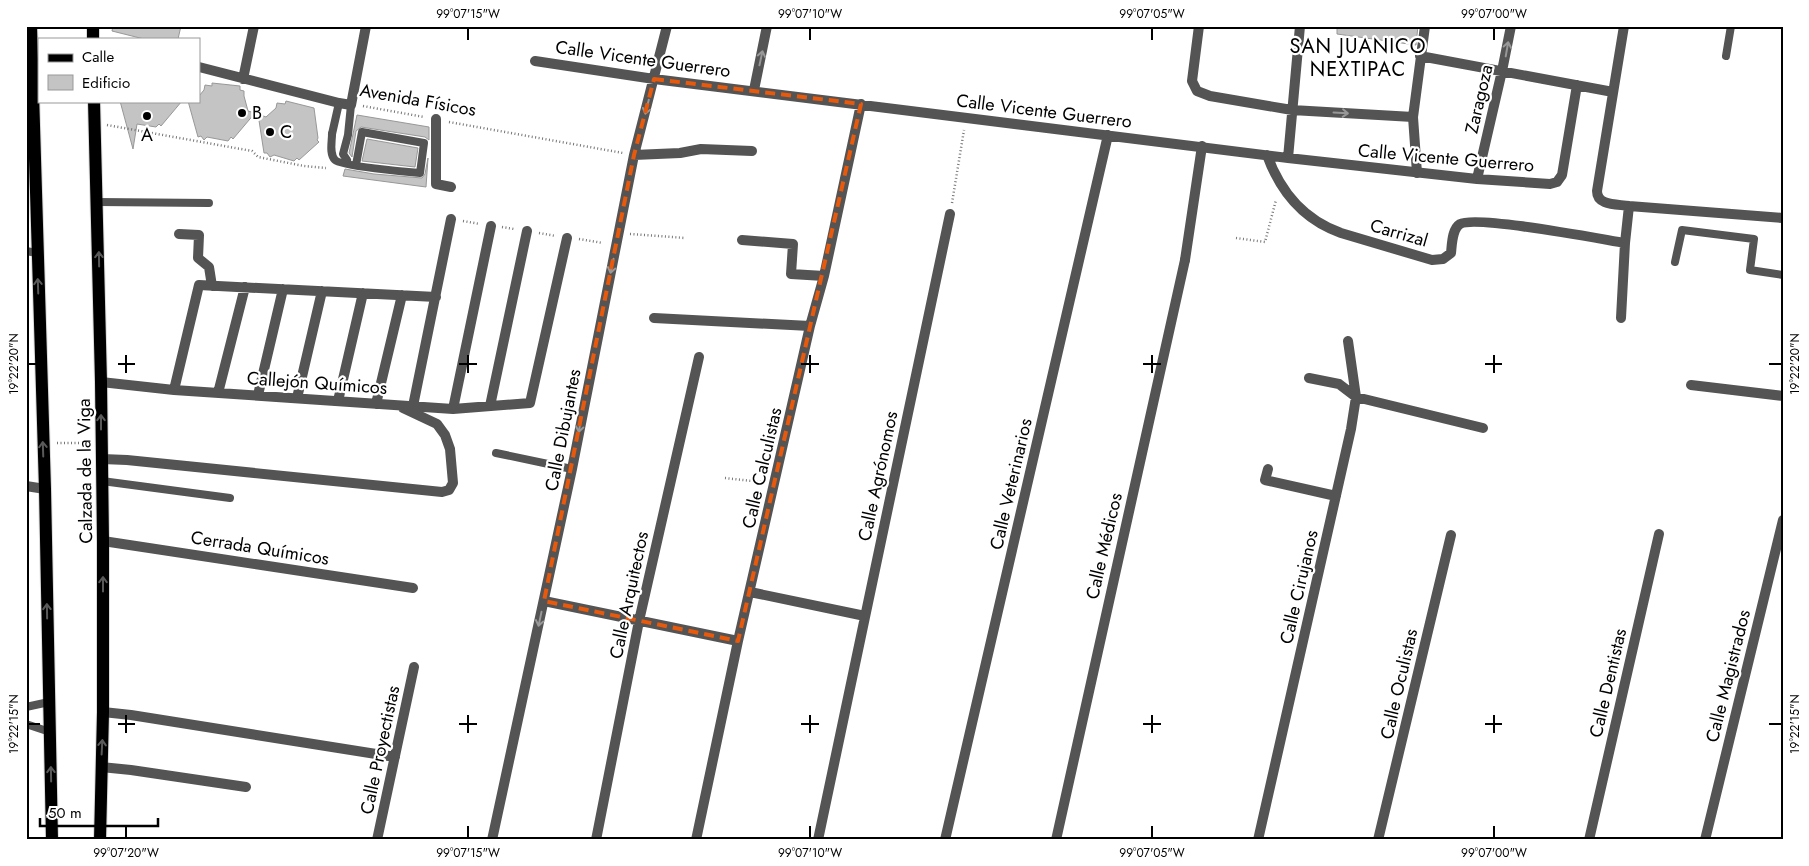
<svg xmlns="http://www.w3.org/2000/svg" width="1809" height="866" viewBox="0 0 1809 866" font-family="Jost,sans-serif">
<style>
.building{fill:#c4c4c4;stroke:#989898}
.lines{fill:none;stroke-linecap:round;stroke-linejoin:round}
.primary-casing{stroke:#dbdbdb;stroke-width:14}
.path{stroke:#767676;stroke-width:2.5;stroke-dasharray:1 2.5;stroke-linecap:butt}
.service{stroke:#545454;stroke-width:8}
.pedestrian{stroke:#545454;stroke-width:10}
.minor{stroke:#545454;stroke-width:10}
.primary{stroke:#000;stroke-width:12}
.service-bridge{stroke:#545454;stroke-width:8}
.oneway{stroke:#989898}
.oneway2{stroke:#595959}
.marked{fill:none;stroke:#e8590c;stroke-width:4;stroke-dasharray:10 6;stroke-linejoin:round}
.ticks{fill:none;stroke:#000;stroke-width:2}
.poi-dot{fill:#000;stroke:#fff;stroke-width:2}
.labels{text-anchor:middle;stroke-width:4.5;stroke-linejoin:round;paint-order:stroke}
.street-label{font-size:18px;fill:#000;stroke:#fff}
.poi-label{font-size:18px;fill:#000;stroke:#fff;text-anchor:start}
.quarter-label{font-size:20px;letter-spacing:1px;fill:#000;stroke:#fff}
.neatline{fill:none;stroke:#000;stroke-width:2}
.ticks-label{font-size:12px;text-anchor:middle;fill:#000}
</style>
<rect width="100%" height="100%" fill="#fff"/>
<path class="building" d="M 113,26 L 181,26 L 178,39 L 144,39 L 112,31 Z
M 1337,26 L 1418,26 L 1416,45 L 1337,34 Z
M 212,83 L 240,86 L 240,90 L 244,91 L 244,96 L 248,111 L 255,113 L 233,139 L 231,137 L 228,141 L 207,137 L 204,140 L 201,136 L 198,137 L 188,101 L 199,101 L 199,96 L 204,90 L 205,85 L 212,86 Z
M 120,101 L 182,101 L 161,126 L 159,124 L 156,127 L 137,124 L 133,149 Z
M 286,101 L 314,108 L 318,138 L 317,140 L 319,142 L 299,160 L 297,158 L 294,161 L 274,155 L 270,157 L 267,153 L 264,153 L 258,114 L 266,117 L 276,108 L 277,103 L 285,104 Z
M 357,115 L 429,127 L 429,140 L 425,137 L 361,127 L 356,131 L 352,157 L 349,153 Z
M 367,139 L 418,148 L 415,167 L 362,161 Z
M 428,158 L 426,187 L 343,176 L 345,169 L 374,174 L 422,178 L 425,174 Z"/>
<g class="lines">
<g class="primary-casing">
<path id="primary" d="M 31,26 L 45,489 L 52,840
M 93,26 L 93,39
M 94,101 L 101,382 L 103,541 L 103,712 L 100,840"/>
</g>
<path class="path" d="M 363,106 L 424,117
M 449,122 L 623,153
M 107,125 L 252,151 L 258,157 L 304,166 L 326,168
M 952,203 L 964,130
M 463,221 L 480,224
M 502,227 L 514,229
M 539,233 L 556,236
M 630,234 L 685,238
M 1236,238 L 1265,242 L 1276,200
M 579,239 L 603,243
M 57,443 L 89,443
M 725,478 L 761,482"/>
<path class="service" d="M 1726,56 L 1731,26
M 332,134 L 339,103
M 347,160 L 343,154 L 348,135 L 351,105
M 98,202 L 209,203
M 26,251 L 37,253
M 1675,262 L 1682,230 L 1754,239 L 1750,270 L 1783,275
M 496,453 L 572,469
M 102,481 L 230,498
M 26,707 L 49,702
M 26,724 L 50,732"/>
<path class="pedestrian" d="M 1413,117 L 1417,173
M 436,119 L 436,184 L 451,187
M 1185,260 L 1202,146"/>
<path class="minor" d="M 1199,26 L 1192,81 L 1197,91 L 1210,96 L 1292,110 L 1413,117 L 1425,26
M 1624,26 L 1597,191 C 1597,206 1617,204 1629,206 L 1783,218
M 1420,56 L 1613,92
M 535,61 L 654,79 L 1288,158 L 1477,179 L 1550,184 L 1557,182 L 1562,175 L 1577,85
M 199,67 L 339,103 L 351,105 L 366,26
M 243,79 L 254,26
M 754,90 L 767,26
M 634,155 L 680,153 L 701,149 L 752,151
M 1267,155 C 1280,191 1304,220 1341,233 L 1432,260 L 1443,259 L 1451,253 C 1452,244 1452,229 1460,224 C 1476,215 1600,239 1625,243
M 1288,158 L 1300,26
M 1477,179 L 1502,71 L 1511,26
M 179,234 L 199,235 L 198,258 L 209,267 L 212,286
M 742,240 L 793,244 L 791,274 L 824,276
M 654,318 L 810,326
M 1621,318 L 1625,243 L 1629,206
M 1309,378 L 1339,384 L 1356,397 L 1483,428
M 101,382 L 174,390 L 453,409 L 530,403 L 567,238
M 1691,385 L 1783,396
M 174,390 L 199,285 L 436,297
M 218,393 L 245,287
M 258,395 L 283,289
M 297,398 L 322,291
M 338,401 L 363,293
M 376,404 L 402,295
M 413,406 L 451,219
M 490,406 L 527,231
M 453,409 L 491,226
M 102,459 L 127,460 L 442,492 L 449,490 L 453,483 L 450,449 L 445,435 L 437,424 L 403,408
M 1268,469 L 1265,480 L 1336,496
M 26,486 L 45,489
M 103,541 L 413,588
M 750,592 L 865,616
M 544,601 L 738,641
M 103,712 L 131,715 L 395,757
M 101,767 L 131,770 L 246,787
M 377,840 L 414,667
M 492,840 L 572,469 L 634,155 L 667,26
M 596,840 L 639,621 L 699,357
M 696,840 L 738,641 L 810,326 L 824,276 L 861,104
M 818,840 L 950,214
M 945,840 L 1108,135
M 1056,840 L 1185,260
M 1258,840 L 1351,429 L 1356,397 L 1348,341
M 1378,840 L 1451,535
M 1589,840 L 1659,534
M 1705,840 L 1783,520"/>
<use href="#primary" class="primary"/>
<path class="service-bridge" d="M 332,134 C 332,142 329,154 335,160 C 341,166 407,172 420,173 L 424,143 L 362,132 L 356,165"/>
</g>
<defs><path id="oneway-shaft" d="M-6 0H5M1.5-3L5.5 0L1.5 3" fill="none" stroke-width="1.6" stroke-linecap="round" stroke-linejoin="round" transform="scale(1.25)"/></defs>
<g class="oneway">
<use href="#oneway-shaft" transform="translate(1507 49) rotate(-80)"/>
<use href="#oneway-shaft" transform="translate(761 58) rotate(-78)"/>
<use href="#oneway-shaft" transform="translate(647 107) rotate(104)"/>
<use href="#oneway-shaft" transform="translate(1341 113) rotate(3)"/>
<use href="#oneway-shaft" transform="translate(612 266) rotate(102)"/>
<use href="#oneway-shaft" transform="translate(580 425) rotate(100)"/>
<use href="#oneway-shaft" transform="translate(540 619) rotate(102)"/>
</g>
<g class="oneway2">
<use href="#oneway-shaft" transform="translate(99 259) rotate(-91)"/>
<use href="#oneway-shaft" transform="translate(38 286) rotate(-92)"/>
<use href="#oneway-shaft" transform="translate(101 422) rotate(-90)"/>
<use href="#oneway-shaft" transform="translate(43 449) rotate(-92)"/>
<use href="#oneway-shaft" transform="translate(103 584) rotate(-90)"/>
<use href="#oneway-shaft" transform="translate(47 611) rotate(-91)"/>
<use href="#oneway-shaft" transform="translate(102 747) rotate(-87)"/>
<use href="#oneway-shaft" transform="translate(51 774) rotate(-91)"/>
</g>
<path class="marked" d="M 654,79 L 861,104 L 738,641 L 544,601 L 634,155 Z"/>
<path class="ticks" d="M 468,28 L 468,40M 810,28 L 810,40M 1152,28 L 1152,40M 1494,28 L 1494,40M 126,355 L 126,373M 468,355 L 468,373M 810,355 L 810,373M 1152,355 L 1152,373M 1494,355 L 1494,373M 28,364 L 40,364M 118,364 L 135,364M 459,364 L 477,364M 801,364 L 819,364M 1143,364 L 1161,364M 1485,364 L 1502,364M 1769,364 L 1782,364M 126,715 L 126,733M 468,715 L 468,733M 810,715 L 810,733M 1152,715 L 1152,733M 1494,715 L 1494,733M 28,724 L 40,724M 118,724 L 135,724M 459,724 L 477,724M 801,724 L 819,724M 1143,724 L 1161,724M 1485,724 L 1502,724M 1769,724 L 1782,724M 126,826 L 126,838M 468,826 L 468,838M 810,826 L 810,838M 1152,826 L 1152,838M 1494,826 L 1494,838"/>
<g class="poi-dot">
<circle cx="242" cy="113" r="5"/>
<circle cx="147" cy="116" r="5"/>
<circle cx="270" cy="132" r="5"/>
</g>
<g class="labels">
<g class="street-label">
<text transform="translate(643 59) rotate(8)" y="6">Calle Vicente Guerrero</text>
<text transform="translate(1479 99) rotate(-77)" y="6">Zaragoza</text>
<text transform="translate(418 100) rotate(10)" y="6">Avenida Físicos</text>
<text transform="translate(1044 111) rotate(7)" y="6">Calle Vicente Guerrero</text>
<text transform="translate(1446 158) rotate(5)" y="6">Calle Vicente Guerrero</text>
<text transform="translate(1399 233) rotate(16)" y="6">Carrizal</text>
<text transform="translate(317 383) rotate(4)" y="6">Callejón Químicos</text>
<text transform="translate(563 430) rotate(-79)" y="6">Calle Dibujantes</text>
<text transform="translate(762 468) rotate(-77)" y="6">Calle Calculistas</text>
<text transform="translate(85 471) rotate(-91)" y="6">Calzada de la Viga</text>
<text transform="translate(878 476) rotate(-78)" y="6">Calle Agrónomos</text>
<text transform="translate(1011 484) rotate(-77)" y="6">Calle Veterinarios</text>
<text transform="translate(1104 546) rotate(-77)" y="6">Calle Médicos</text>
<text transform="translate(260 548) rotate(9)" y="6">Cerrada Químicos</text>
<text transform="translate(1299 587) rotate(-77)" y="6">Calle Cirujanos</text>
<text transform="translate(629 595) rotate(-78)" y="6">Calle Arquitectos</text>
<text transform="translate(1728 676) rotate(-76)" y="6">Calle Magistrados</text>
<text transform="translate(1608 683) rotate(-77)" y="6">Calle Dentistas</text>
<text transform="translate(1399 684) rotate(-77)" y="6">Calle Oculistas</text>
<text transform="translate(380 750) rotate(-78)" y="6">Calle Proyectistas</text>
</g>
<g class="poi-label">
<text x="252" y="119">B</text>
<text x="280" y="138">C</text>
<text x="147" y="141" text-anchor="middle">A</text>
</g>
<g class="quarter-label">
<text x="1358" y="53">SAN JUANICO<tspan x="1358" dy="23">NEXTIPAC</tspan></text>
</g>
</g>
<rect width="1809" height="866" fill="none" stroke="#ffffff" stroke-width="55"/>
<rect x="38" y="38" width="162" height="65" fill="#ffffff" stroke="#999999"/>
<rect x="48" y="54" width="25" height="8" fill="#000000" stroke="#999999"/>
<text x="82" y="62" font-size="15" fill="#000000">Calle</text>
<rect x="48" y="75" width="25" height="15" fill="#c4c4c4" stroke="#999999"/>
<text x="82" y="88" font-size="15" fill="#000000">Edificio</text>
<path d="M40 818v8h118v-8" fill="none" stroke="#000000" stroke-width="2.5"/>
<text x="48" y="818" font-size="15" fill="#000000" stroke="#ffffff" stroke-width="4" paint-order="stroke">50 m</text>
<rect x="28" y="28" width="1754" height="810" class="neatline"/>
<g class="ticks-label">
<text x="468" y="18">99°07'15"W</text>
<text x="810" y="18">99°07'10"W</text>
<text x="1152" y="18">99°07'05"W</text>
<text x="1494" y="18">99°07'00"W</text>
<text transform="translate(14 364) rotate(-90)" y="4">19°22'20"N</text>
<text transform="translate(1795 364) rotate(-90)" y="4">19°22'20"N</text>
<text transform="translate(14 724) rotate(-90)" y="4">19°22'15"N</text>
<text transform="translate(1795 724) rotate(-90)" y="4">19°22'15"N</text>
<text x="126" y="857">99°07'20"W</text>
<text x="468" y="857">99°07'15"W</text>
<text x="810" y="857">99°07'10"W</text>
<text x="1152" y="857">99°07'05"W</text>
<text x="1494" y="857">99°07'00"W</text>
</g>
</svg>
